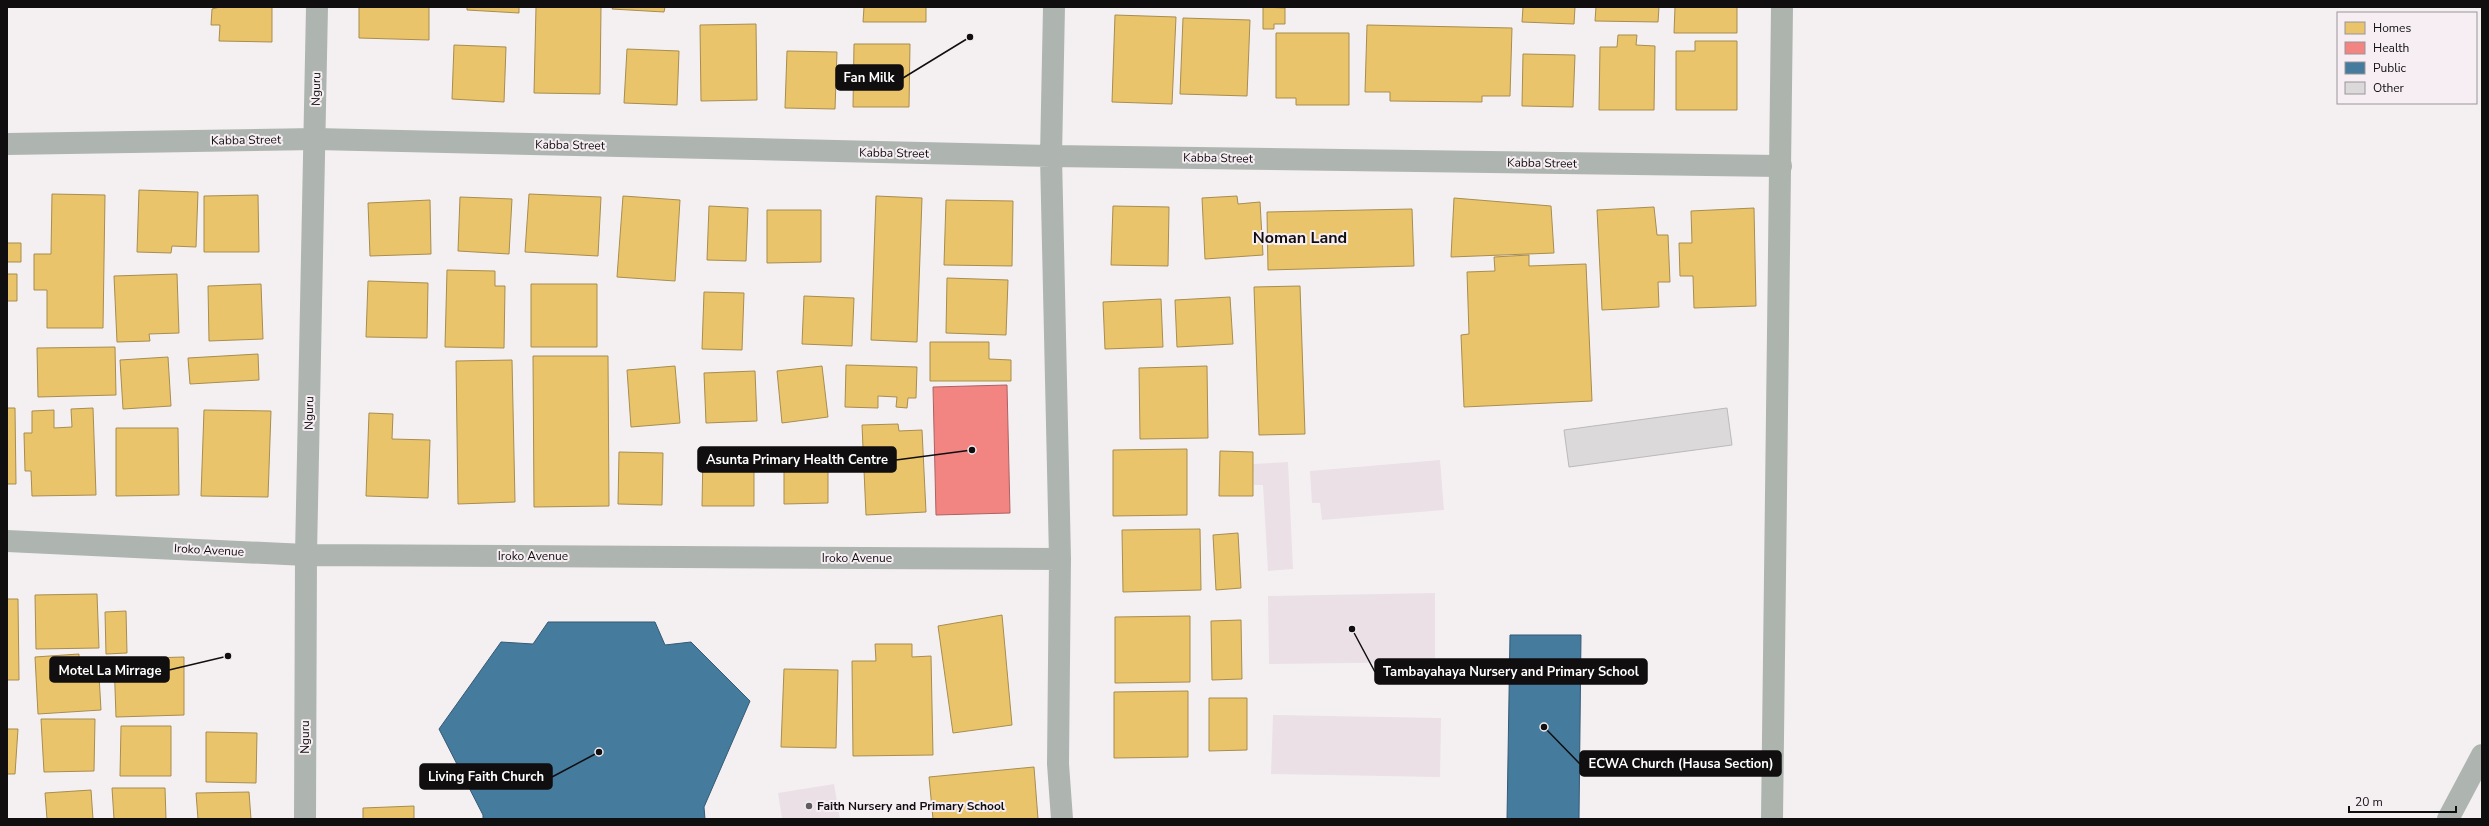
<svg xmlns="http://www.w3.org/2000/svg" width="2489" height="826" viewBox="0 0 2489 826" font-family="'Nunito Sans',sans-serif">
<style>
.built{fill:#eae0e6}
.homes{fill:#e9c46a;stroke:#a88d4f}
.health{fill:#f28482;stroke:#ae6160}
.public{fill:#457b9d;stroke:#355a73}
.building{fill:#dcd9db;stroke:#bcb9bb}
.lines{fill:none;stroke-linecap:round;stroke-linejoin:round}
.minor{stroke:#aeb5b0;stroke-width:22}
.secondary{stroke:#adb4ae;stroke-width:22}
.poi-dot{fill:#605d5f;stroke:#f6eef3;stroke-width:1.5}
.labels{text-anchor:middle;stroke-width:4;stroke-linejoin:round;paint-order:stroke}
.street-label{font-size:12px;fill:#110e10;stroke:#f6eef3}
.poi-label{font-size:12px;font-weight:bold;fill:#110e10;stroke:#f6eef3;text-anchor:start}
.district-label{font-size:16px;font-weight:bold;fill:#110e10;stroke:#f6eef3}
.leader{fill:none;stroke:#110e10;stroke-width:1.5}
.callout-dot{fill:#110e10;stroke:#f6eef3;stroke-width:1.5}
.callout{fill:#110e10;stroke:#110e10;stroke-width:1.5}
.callout-label{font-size:13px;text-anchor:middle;font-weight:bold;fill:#fff}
</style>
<rect width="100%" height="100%" fill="#f4f0f2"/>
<path class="built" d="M 1440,460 L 1444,510 L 1322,520 L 1320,503 L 1312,503 L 1310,471 Z
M 1288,462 L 1293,569 L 1268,571 L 1263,485 L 1254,485 L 1253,464 Z
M 1435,593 L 1435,662 L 1269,664 L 1268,596 Z
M 1273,715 L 1441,718 L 1440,777 L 1271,774 Z
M 834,784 L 840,819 L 782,819 L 778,793 Z"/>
<path class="homes" d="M 220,7 L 272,7 L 272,42 L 219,41 L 220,25 L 211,25 L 212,9 Z
M 359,7 L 429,7 L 429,40 L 359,38 Z
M 467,7 L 519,7 L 519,13 L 467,10 Z
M 536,7 L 601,7 L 600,94 L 534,93 Z
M 613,7 L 665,7 L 664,12 L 612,9 Z
M 864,7 L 926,7 L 926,22 L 863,22 Z
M 1263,7 L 1285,8 L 1285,24 L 1274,24 L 1274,29 L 1263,29 Z
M 1523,7 L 1575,7 L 1574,24 L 1522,22 Z
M 1596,7 L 1659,7 L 1658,22 L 1595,21 Z
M 1675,7 L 1737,7 L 1737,33 L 1674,33 Z
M 1115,15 L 1176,17 L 1172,104 L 1112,102 Z
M 1183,18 L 1250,20 L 1247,96 L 1180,94 Z
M 756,24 L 757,100 L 701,101 L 700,25 Z
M 1367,25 L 1512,28 L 1510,96 L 1482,96 L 1482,102 L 1390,101 L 1390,92 L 1365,92 Z
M 1276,33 L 1349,33 L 1349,105 L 1296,105 L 1296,98 L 1276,98 Z
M 1618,35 L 1637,35 L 1636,45 L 1655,46 L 1654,110 L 1599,110 L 1600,47 L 1617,47 Z
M 1695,41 L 1737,41 L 1737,110 L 1676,110 L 1676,51 L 1695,51 Z
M 854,44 L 910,44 L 909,107 L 853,107 Z
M 454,45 L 506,47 L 504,102 L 452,99 Z
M 627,49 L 679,51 L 677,105 L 624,103 Z
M 787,51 L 837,52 L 835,109 L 785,108 Z
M 1523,54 L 1575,55 L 1573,107 L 1522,106 Z
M 139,190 L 198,192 L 196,247 L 172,246 L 171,253 L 137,252 Z
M 52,194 L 105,195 L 103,328 L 47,328 L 47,290 L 34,290 L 34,254 L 51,254 Z
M 529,194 L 601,197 L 598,256 L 525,252 Z
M 258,195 L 259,252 L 204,252 L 204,196 Z
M 623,196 L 680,200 L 675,281 L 617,277 Z
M 876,196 L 922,198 L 917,342 L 871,340 Z
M 1237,196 L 1238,204 L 1260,202 L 1263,255 L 1205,259 L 1202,198 Z
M 460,197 L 512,199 L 509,254 L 458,251 Z
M 1454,198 L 1551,206 L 1554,253 L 1451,257 Z
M 430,200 L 431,254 L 370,256 L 368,203 Z
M 946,200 L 1013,201 L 1012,266 L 944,265 Z
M 709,206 L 748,208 L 746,261 L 707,260 Z
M 1113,206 L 1169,207 L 1168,266 L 1111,265 Z
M 1654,207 L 1657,235 L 1668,235 L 1670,282 L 1658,282 L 1659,307 L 1602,310 L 1597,210 Z
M 1754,208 L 1756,306 L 1694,308 L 1693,276 L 1680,276 L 1679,243 L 1692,243 L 1691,211 Z
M 1412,209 L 1414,266 L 1268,270 L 1267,212 Z
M 767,210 L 821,210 L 821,262 L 767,263 Z
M 7,243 L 21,243 L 21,262 L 7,262 Z
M 1529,255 L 1529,266 L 1586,264 L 1592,401 L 1464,407 L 1461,335 L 1469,334 L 1467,272 L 1495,271 L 1494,257 Z
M 447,270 L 495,271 L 495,286 L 505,286 L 504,348 L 445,347 Z
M 7,274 L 17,274 L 17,301 L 7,301 Z
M 177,274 L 179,333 L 149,334 L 150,341 L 117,342 L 114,276 Z
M 947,278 L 1008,280 L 1006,335 L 946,333 Z
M 368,281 L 428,283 L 427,338 L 366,337 Z
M 261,284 L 263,339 L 209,341 L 208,286 Z
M 531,284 L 597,284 L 597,347 L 531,347 Z
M 1300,286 L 1305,434 L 1259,435 L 1254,287 Z
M 704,292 L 744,293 L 742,350 L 702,349 Z
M 804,296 L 854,298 L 852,346 L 802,344 Z
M 1230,297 L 1233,344 L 1177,347 L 1175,300 Z
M 1161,299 L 1163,347 L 1105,349 L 1103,302 Z
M 930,342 L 989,342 L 989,359 L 1011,360 L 1011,381 L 930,381 Z
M 115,347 L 116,395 L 38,397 L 37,348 Z
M 258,354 L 259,380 L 190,384 L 188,358 Z
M 533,356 L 608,356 L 609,506 L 534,507 Z
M 168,357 L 171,406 L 123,409 L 120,360 Z
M 512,360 L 515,502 L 458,504 L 456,361 Z
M 846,365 L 917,367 L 916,398 L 908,398 L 907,408 L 896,407 L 897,397 L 878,396 L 878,408 L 845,407 Z
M 675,366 L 680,423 L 631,427 L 627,370 Z
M 822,366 L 828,417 L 782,423 L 777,371 Z
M 1207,366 L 1208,438 L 1140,439 L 1139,368 Z
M 755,371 L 757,421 L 706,423 L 704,373 Z
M 7,408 L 15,408 L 16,484 L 7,484 Z
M 93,408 L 96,495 L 32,496 L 31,471 L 25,471 L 24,433 L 32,433 L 32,411 L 54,410 L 54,428 L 72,427 L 71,409 Z
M 204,410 L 271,411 L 268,497 L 201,496 Z
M 369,413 L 393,414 L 392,439 L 430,440 L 428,498 L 366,496 Z
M 898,424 L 899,431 L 922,430 L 926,512 L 866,515 L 862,425 Z
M 116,428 L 178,428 L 179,495 L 116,496 Z
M 828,449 L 828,503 L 784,504 L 784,450 Z
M 1187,449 L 1187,515 L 1113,516 L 1113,450 Z
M 1220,451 L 1253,452 L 1253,496 L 1219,496 Z
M 619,452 L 663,453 L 662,505 L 618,504 Z
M 703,452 L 754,452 L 754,506 L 702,506 Z
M 1200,529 L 1201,590 L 1123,592 L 1122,530 Z
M 1238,533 L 1241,588 L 1216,590 L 1213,535 Z
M 97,594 L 99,648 L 36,649 L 35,595 Z
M 7,599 L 18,599 L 19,680 L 7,680 Z
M 126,611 L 127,653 L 106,654 L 105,612 Z
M 1002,615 L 1012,725 L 953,733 L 938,626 Z
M 1190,616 L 1190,682 L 1115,683 L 1115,617 Z
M 1241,620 L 1242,679 L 1212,680 L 1211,621 Z
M 875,644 L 912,644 L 912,657 L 931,656 L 933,755 L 853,756 L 852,661 L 876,661 Z
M 79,654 L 79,659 L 98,658 L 101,710 L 38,714 L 35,657 Z
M 184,657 L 184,715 L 116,717 L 114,659 Z
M 784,669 L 838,670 L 836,748 L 781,747 Z
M 1188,691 L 1188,757 L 1114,758 L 1114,692 Z
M 1209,698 L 1247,698 L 1247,750 L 1209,751 Z
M 41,719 L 95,719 L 94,771 L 44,772 Z
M 121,726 L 171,726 L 171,776 L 120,776 Z
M 7,729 L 18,729 L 15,774 L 7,774 Z
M 206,732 L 257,733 L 256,783 L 206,782 Z
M 1034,767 L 1038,819 L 933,819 L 929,777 Z
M 112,788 L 165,788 L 166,819 L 114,819 Z
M 91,790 L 93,819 L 47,819 L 45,793 Z
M 249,792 L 251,819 L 198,819 L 196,793 Z
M 414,806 L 414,819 L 363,819 L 363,808 Z"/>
<path class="health" d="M 1007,385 L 1010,513 L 936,515 L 933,387 Z"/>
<path class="public" d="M 548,622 L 655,622 L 665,645 L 691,642 L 750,701 L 704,807 L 705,819 L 483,819 L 483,815 L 439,729 L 501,642 L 533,644 Z
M 1510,635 L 1581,635 L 1579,819 L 1507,819 Z"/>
<path class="building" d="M 1727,408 L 1732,445 L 1569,467 L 1564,430 Z"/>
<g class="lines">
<path class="minor" d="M 1054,7 L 1051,156 L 1060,559 L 1058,764 L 1062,819
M 7,144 L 316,139 L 1051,156 L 1781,166
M 7,541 L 306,555 L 1060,559
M 305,819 L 306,555 L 317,7
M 2448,819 L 2482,755"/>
<path class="secondary" d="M 1772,819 L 1782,7"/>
</g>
<circle class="poi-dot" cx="809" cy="806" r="4"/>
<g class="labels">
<g class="street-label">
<text transform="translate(316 89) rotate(-89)" y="4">Nguru</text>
<text transform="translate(246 140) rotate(-1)" y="4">Kabba Street</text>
<text transform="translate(570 145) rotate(1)" y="4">Kabba Street</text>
<text transform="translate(894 153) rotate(1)" y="4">Kabba Street</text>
<text transform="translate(1218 158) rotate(1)" y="4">Kabba Street</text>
<text transform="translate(1542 163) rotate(1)" y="4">Kabba Street</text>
<text transform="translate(309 413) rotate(-89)" y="4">Nguru</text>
<text transform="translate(209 550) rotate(3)" y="4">Iroko Avenue</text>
<text x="533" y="560">Iroko Avenue</text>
<text x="857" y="562">Iroko Avenue</text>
<text transform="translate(305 737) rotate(-90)" y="4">Nguru</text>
</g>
<g class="poi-label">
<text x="817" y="810">Faith Nursery and Primary School</text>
</g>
<g class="district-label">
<text x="1300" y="243">Noman Land</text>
</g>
</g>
<path class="leader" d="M970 37L903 78M972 450L896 460M228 656L169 670M1352 629L1375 672M1544 727L1580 764M599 752L552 777"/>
<g class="callout-dot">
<circle cx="970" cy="37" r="4"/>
<circle cx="972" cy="450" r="4"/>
<circle cx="228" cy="656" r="4"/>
<circle cx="1352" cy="629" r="4"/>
<circle cx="1544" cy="727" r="4"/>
<circle cx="599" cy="752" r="4"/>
</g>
<g class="callout">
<rect x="836" y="65" width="67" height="25" rx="4"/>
<rect x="698" y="447" width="198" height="25" rx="4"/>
<rect x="50" y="657" width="119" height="25" rx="4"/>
<rect x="1375" y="659" width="272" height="25" rx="4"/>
<rect x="1580" y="751" width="201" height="25" rx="4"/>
<rect x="420" y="764" width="132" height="25" rx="4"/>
</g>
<g class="callout-label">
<text x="869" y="82">Fan Milk</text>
<text x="797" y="464">Asunta Primary Health Centre</text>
<text x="110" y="675">Motel La Mirrage</text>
<text x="1511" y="676">Tambayahaya Nursery and Primary School</text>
<text x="1681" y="768">ECWA Church (Hausa Section)</text>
<text x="486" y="781">Living Faith Church</text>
</g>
<rect width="2489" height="826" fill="none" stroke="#110e10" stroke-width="16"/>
<rect x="2337" y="12" width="140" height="92" fill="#f6eef3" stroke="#9a9498"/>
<rect x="2345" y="22" width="20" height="12" fill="#e9c46a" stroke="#9a9498"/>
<text x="2373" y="32" font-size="12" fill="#110e10">Homes</text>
<rect x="2345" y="42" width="20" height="12" fill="#f28482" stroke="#9a9498"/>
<text x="2373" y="52" font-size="12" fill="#110e10">Health</text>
<rect x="2345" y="62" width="20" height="12" fill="#457b9d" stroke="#9a9498"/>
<text x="2373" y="72" font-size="12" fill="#110e10">Public</text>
<rect x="2345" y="82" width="20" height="12" fill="#dcd9db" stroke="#9a9498"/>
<text x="2373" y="92" font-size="12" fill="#110e10">Other</text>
<path d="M2349 806v6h107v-6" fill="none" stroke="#110e10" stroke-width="2"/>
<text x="2355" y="806" font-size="12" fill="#110e10" stroke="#f6eef3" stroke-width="3" paint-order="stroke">20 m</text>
</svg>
